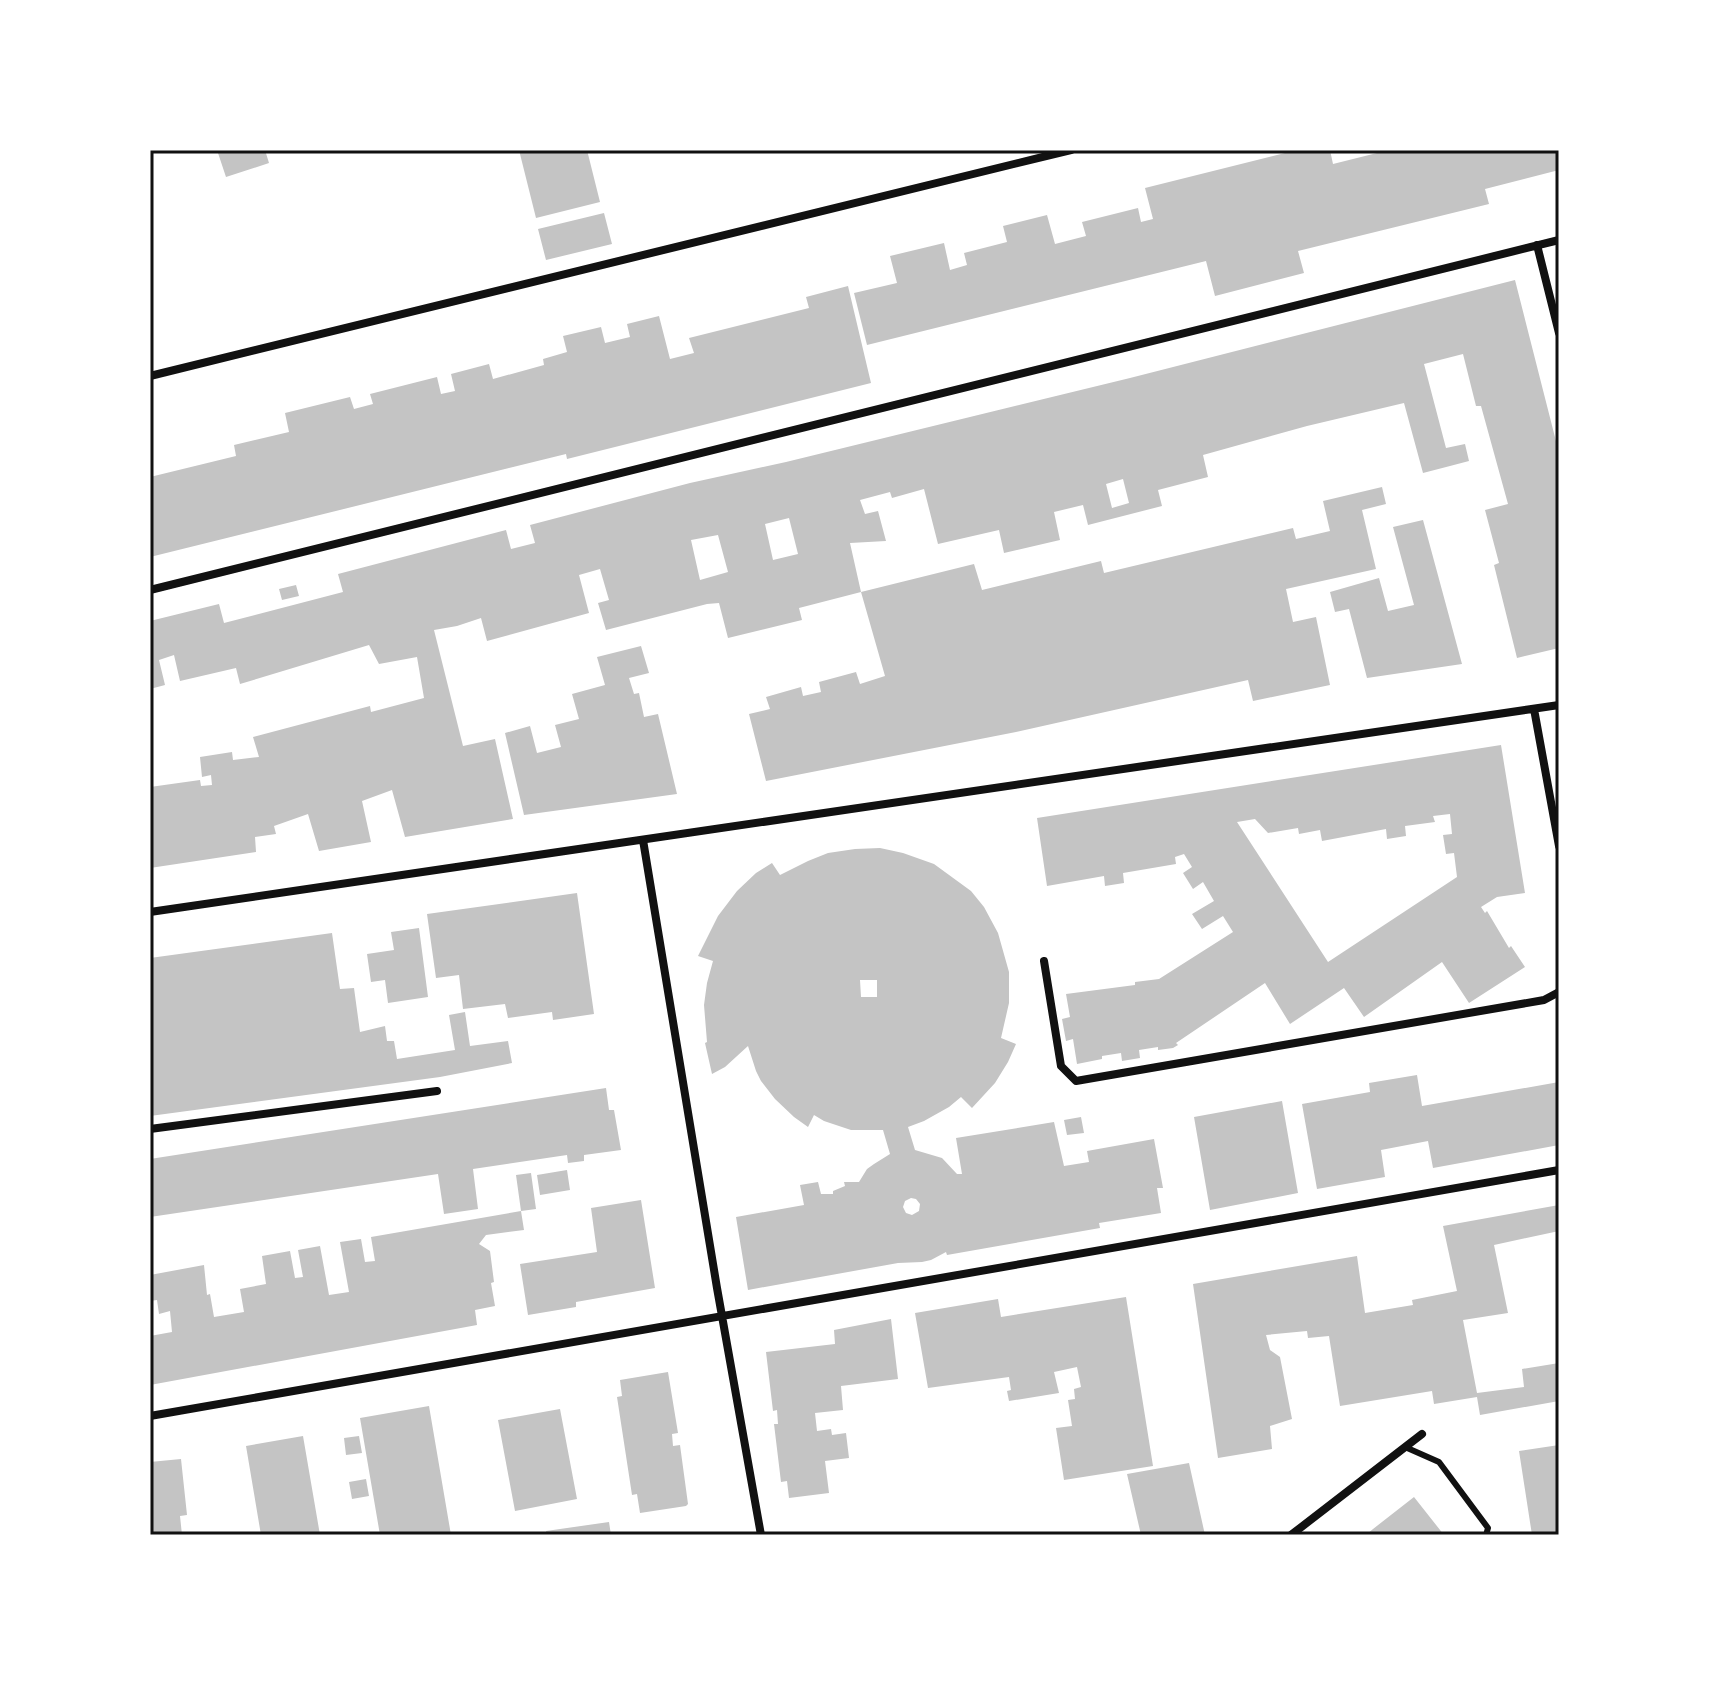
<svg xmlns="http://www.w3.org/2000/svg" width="1709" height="1685" viewBox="0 0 1709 1685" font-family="Poppins,sans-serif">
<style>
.building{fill:#c4c4c4;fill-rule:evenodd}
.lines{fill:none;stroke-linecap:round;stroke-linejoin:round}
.service{stroke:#111;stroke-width:6}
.minor{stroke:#111;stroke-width:8}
.neatline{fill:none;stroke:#111;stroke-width:3}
</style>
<rect width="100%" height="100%" fill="#fff"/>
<path class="building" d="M 217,150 L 265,150 L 269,163 L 226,177 Z
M 519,150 L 587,150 L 600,202 L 536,218 Z
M 1297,150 L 1330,150 L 1333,164 L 1389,150 L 1559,150 L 1559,170 L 1485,189 L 1489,204 L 1298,251 L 1304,273 L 1215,296 L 1206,261 L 867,345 L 854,293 L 897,283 L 890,256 L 944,243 L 950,270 L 967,265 L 964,253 L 1007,242 L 1003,226 L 1047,215 L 1055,244 L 1086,236 L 1082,222 L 1138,208 L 1141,222 L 1153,219 L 1145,188 Z
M 604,213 L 612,244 L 546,260 L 538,229 Z
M 1515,280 L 1559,453 L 1559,648 L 1517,658 L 1494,565 L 1499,563 L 1485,510 L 1508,504 L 1481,406 L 1476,406 L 1463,354 L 1424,364 L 1446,448 L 1465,444 L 1469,461 L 1450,466 L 1423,473 L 1404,403 L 1307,426 L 1203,455 L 1208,477 L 1158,490 L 1162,506 L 1088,525 L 1083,505 L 1054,512 L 1060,540 L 1004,553 L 999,530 L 938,544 L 924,489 L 892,498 L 890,492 L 860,500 L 865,514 L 878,511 L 886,541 L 850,543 L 861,592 L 799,608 L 802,620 L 728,638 L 719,603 L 707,604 L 606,630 L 598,603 L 609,600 L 600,569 L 579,575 L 589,613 L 487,641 L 481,618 L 457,626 L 434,630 L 463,746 L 495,739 L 513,819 L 405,837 L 392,790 L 362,801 L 371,842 L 319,851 L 308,814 L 274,826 L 276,834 L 255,837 L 256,852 L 150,868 L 150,807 L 153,806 L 150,787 L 200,780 L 201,786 L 212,785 L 211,775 L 202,777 L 200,757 L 232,752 L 233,760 L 259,757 L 253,737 L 370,706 L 371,712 L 424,698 L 417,657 L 379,664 L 369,645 L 240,684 L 236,668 L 180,681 L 174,655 L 159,660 L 165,685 L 150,689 L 150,621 L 219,604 L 224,623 L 343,592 L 338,574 L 506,530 L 511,549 L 535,543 L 530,525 L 690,483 L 786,462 L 1130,378 ZM 1123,479 L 1129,503 L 1112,508 L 1106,484 ZM 789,518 L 798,554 L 773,560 L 765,524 ZM 718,535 L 728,572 L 700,580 L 691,540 Z
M 848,286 L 871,383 L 567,459 L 566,454 L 150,557 L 150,477 L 236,456 L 234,445 L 289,432 L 285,413 L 350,397 L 354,409 L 373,404 L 370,394 L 437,377 L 441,394 L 455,391 L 451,374 L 489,364 L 493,379 L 544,365 L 543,359 L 567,352 L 563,336 L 601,327 L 605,343 L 630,337 L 627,324 L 659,316 L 670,359 L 694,353 L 689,338 L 809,308 L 806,297 Z
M 1382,487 L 1386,504 L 1362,510 L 1376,569 L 1286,589 L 1293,622 L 1316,617 L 1330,685 L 1253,701 L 1248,680 L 1016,732 L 766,781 L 749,714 L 770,709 L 766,697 L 801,687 L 803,696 L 821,692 L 819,682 L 856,672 L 860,684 L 885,676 L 861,592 L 974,564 L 982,590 L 1101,561 L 1104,573 L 1293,528 L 1296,539 L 1330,531 L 1323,501 Z
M 1423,520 L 1462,664 L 1367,678 L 1349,609 L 1335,612 L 1330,592 L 1379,578 L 1388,611 L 1414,605 L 1393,527 Z
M 296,585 L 299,596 L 282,600 L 279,589 Z
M 641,646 L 649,673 L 629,678 L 634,694 L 639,693 L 644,717 L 658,714 L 677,794 L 524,815 L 505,733 L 530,726 L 537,753 L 561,747 L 555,725 L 579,719 L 572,694 L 605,685 L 597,657 Z
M 1501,745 L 1525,893 L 1497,897 L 1481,907 L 1485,913 L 1487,911 L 1509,948 L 1511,946 L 1525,967 L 1469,1003 L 1442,962 L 1364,1017 L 1344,988 L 1290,1024 L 1265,983 L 1176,1043 L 1178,1045 L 1173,1048 L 1158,1050 L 1158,1047 L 1139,1050 L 1140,1058 L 1122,1061 L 1121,1053 L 1102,1056 L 1102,1059 L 1077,1064 L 1073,1039 L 1066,1041 L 1062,1019 L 1070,1017 L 1066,994 L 1135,985 L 1135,982 L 1159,979 L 1233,932 L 1223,916 L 1202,929 L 1192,914 L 1214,901 L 1203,882 L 1193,889 L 1183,873 L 1192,867 L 1184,854 L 1175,857 L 1176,864 L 1123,873 L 1124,883 L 1105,886 L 1104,876 L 1047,886 L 1037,818 ZM 1450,814 L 1452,834 L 1443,835 L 1446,854 L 1454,853 L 1457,877 L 1328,962 L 1237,822 L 1255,819 L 1268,833 L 1298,828 L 1299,834 L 1320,830 L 1322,841 L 1386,829 L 1387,839 L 1406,836 L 1405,826 L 1435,822 L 1433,816 Z
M 880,848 L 903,853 L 934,864 L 971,891 L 984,907 L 998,933 L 1009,972 L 1009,1003 L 1001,1038 L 1016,1044 L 1008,1062 L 995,1083 L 972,1108 L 961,1097 L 949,1107 L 924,1121 L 908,1127 L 915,1150 L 942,1158 L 957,1174 L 962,1174 L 956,1138 L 1054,1122 L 1064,1166 L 1089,1162 L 1087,1151 L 1154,1139 L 1163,1188 L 1157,1188 L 1161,1213 L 1099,1223 L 1100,1228 L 947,1255 L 946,1252 L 931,1260 L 922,1262 L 898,1263 L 748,1290 L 736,1217 L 804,1205 L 800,1185 L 818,1182 L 821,1194 L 833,1194 L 833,1191 L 845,1186 L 844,1182 L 859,1182 L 867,1169 L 874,1164 L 890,1154 L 883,1130 L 851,1130 L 824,1121 L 814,1115 L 808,1127 L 794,1117 L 775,1099 L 761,1081 L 756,1071 L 748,1046 L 725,1067 L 712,1074 L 705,1043 L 707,1042 L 704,1005 L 707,983 L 713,961 L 698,956 L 718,916 L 737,891 L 756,873 L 772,863 L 780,875 L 808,861 L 828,853 L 855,849 ZM 860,980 L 877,980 L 877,997 L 861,997 ZM 911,1198 L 916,1199 L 920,1204 L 919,1211 L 912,1215 L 906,1213 L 903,1207 L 905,1201 Z
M 577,893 L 594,1014 L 553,1020 L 552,1012 L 508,1018 L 505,1004 L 463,1009 L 459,975 L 436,978 L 427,914 Z
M 419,928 L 428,997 L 388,1003 L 385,980 L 371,982 L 367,954 L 394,950 L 391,932 Z
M 332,933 L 340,989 L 354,988 L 360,1032 L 385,1026 L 387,1041 L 394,1041 L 397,1059 L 455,1050 L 449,1015 L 465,1012 L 470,1046 L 508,1041 L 512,1063 L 440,1077 L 150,1116 L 150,958 Z
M 1417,1075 L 1422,1106 L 1559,1082 L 1559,1145 L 1433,1168 L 1428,1141 L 1381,1150 L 1385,1177 L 1317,1189 L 1302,1104 L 1370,1092 L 1369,1083 Z
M 606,1088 L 609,1110 L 614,1110 L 621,1150 L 584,1155 L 584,1161 L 568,1163 L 567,1155 L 473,1169 L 478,1209 L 444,1214 L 438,1174 L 150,1217 L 150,1159 Z
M 1282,1101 L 1298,1193 L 1210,1210 L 1194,1117 Z
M 1081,1117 L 1084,1133 L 1067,1135 L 1064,1120 Z
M 567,1170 L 570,1190 L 540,1195 L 537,1175 Z
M 531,1173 L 536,1209 L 521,1211 L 516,1175 Z
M 641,1200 L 655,1288 L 576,1302 L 576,1307 L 528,1315 L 520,1264 L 597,1252 L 591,1208 Z
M 1559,1205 L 1559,1231 L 1494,1245 L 1508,1313 L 1463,1320 L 1477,1393 L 1524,1387 L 1522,1369 L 1559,1363 L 1559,1401 L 1480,1415 L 1477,1397 L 1434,1404 L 1432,1391 L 1340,1406 L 1329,1336 L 1308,1338 L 1307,1331 L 1266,1335 L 1270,1350 L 1280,1357 L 1292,1419 L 1270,1426 L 1272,1449 L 1218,1458 L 1193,1284 L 1357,1256 L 1365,1313 L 1413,1305 L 1412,1300 L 1457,1291 L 1443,1226 Z
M 521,1211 L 524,1230 L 486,1235 L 479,1244 L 490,1251 L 494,1282 L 491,1283 L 495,1306 L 475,1310 L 477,1325 L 150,1385 L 150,1336 L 172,1332 L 170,1311 L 159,1314 L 157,1300 L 150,1301 L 150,1275 L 204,1265 L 207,1295 L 210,1294 L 214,1317 L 244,1312 L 240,1289 L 266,1284 L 262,1256 L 290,1251 L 295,1278 L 303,1277 L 298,1250 L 320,1246 L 329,1295 L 349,1292 L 340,1242 L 361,1239 L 365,1262 L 375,1261 L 371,1237 Z
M 1126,1297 L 1153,1466 L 1064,1480 L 1056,1428 L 1072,1426 L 1068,1400 L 1075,1399 L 1074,1389 L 1081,1387 L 1077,1367 L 1054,1372 L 1059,1393 L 1009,1401 L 1007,1391 L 1011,1390 L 1009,1377 L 928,1388 L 915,1313 L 998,1299 L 1001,1317 Z
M 891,1319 L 898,1379 L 841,1386 L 843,1410 L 815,1413 L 817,1431 L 831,1429 L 832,1435 L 846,1433 L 849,1458 L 825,1461 L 829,1493 L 789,1498 L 787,1481 L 781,1482 L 774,1424 L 778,1424 L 777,1410 L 773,1411 L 766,1352 L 835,1344 L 834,1330 Z
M 668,1372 L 678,1433 L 672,1434 L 673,1446 L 680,1445 L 688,1504 L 686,1506 L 640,1513 L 637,1494 L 632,1495 L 617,1397 L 622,1396 L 620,1380 Z
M 429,1406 L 451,1535 L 380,1535 L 360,1418 Z
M 560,1409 L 577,1499 L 515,1511 L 498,1420 Z
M 303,1436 L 320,1535 L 261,1535 L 246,1446 Z
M 359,1436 L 362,1453 L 346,1455 L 344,1438 Z
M 1559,1445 L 1559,1535 L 1532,1535 L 1519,1451 Z
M 181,1459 L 187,1515 L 180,1516 L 182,1535 L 150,1535 L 150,1462 Z
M 1189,1463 L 1205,1535 L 1170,1535 L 1170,1532 L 1141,1535 L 1127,1474 Z
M 366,1479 L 369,1496 L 352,1499 L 349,1482 Z
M 1414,1497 L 1444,1535 L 1366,1535 L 1373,1529 Z
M 609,1522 L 611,1535 L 547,1535 L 546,1531 Z"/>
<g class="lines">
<path class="service" d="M 1405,1447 L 1439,1462 L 1488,1528 L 1486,1535"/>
<path class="minor" d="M 1537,245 L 1559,333
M 150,376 L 1071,150
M 150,590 L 1559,240
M 1534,709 L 1559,846
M 643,840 L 717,1288 L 761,1535
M 150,912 L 1559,705
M 1044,961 L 1061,1066 L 1076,1081 L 1544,1000 L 1559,992
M 150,1129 L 437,1091
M 150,1416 L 1559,1170
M 1291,1535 L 1422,1434"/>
</g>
<rect width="1709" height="1685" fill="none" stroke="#ffffff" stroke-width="304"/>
<rect x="152" y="152" width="1405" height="1381" class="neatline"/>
</svg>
